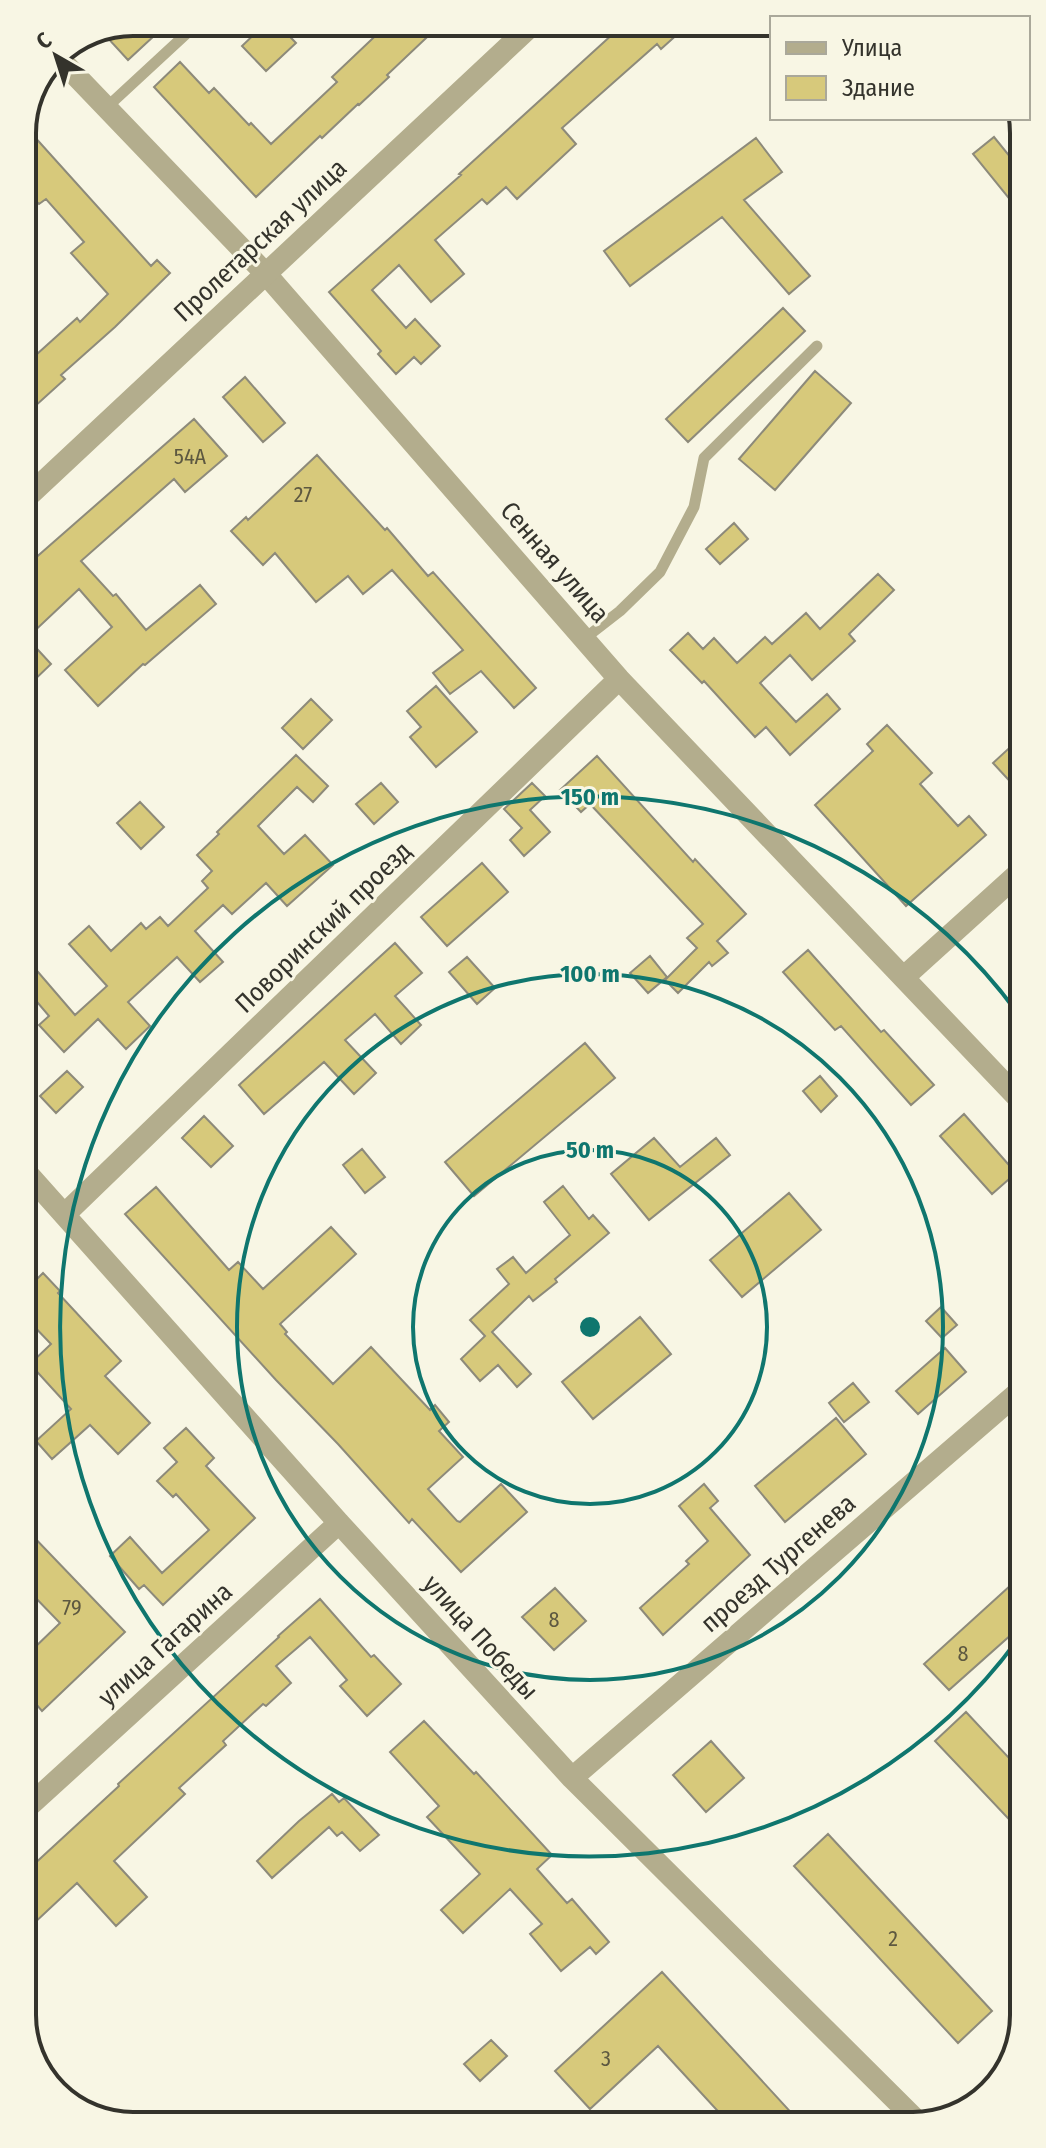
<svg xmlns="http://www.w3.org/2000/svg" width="1046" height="2148" viewBox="0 0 1046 2148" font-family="'Fira Sans Condensed',sans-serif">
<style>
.building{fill:#d7c97b;stroke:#8d8a7a;stroke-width:2}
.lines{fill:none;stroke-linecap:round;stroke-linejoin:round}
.service{stroke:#b3ad8d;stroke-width:11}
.minor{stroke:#b3ad8d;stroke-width:22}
.tertiary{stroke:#b3ad8d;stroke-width:22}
.ring{fill:none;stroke:#0f766e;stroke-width:4}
.labels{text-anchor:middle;stroke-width:6;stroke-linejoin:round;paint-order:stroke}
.number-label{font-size:22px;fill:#5d5840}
.street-label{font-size:26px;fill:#34332c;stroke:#f8f6e4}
.rim{fill:none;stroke:#34332c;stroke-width:4}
.centre{fill:#0f766e;stroke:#f8f6e4;stroke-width:4}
.ring-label{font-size:24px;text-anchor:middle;font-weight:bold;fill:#0f766e;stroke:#f8f6e4;stroke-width:6;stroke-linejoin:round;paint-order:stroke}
</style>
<rect width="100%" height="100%" fill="#f8f6e4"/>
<path class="building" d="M 133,22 L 169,22 L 128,60 L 104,34 Z
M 267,22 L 276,22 L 296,43 L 266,71 L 242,46 Z
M 390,22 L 443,22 L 387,75 L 389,77 L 359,105 L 358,104 L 322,138 L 320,136 L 256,197 L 154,87 L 180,62 L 209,93 L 214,88 L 249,125 L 251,123 L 271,144 L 337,82 L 332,77 Z
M 626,22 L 691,22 L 661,49 L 657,44 L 562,128 L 576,144 L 517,199 L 506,187 L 487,204 L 482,199 L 435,240 L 464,274 L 431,302 L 399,265 L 372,290 L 406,328 L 415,319 L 440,346 L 421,364 L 414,357 L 396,374 L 378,354 L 381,351 L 329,292 L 461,175 L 459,174 Z
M 23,124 L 151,266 L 157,260 L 170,273 L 115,327 L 61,375 L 65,379 L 23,417 L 23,338 L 37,354 L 77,318 L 80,322 L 108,294 L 71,253 L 84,242 L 46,199 L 39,204 L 22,187 Z
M 994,137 L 1016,164 L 1016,207 L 973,154 Z
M 756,138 L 782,172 L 744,200 L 810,276 L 789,294 L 722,217 L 630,286 L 604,251 Z
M 783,308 L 805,331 L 688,442 L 666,419 Z
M 815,371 L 851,403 L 775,490 L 739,459 Z
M 245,377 L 285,423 L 263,442 L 223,397 Z
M 194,419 L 227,456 L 185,492 L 174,479 L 81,561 L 113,596 L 116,594 L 146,630 L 200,585 L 216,604 L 145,665 L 143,664 L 98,706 L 65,670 L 112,627 L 79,589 L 27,638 L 51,664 L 25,689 L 24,568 Z
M 317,455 L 385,530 L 387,528 L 428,576 L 433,572 L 536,688 L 514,708 L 481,671 L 450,694 L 433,673 L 463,650 L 392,570 L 363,594 L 348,576 L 316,602 L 275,553 L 263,565 L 231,531 L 246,517 L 248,520 Z
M 734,523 L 748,539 L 720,564 L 706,549 Z
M 878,574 L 894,590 L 849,634 L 855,641 L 812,680 L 790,655 L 760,683 L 796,722 L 827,694 L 840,709 L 790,755 L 766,727 L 755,737 L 704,681 L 702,683 L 670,650 L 688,633 L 703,649 L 714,638 L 737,663 L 765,637 L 772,644 L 806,613 L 820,629 Z
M 436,686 L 477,732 L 436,767 L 410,737 L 421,727 L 407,711 Z
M 311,699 L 332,720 L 303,749 L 282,728 Z
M 887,725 L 932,773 L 920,784 L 958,826 L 969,816 L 986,835 L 906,906 L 815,805 L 873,751 L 867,744 Z
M 1018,740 L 1019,761 L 1019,791 L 993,763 Z
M 296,755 L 328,786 L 313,802 L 297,787 L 258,826 L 284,854 L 305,835 L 333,865 L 287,906 L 266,883 L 232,914 L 223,905 L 195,931 L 223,962 L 200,982 L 177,957 L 128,1002 L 150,1026 L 126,1049 L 98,1019 L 64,1052 L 39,1025 L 49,1016 L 26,989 L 26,958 L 75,1015 L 107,986 L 69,944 L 89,926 L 111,951 L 141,923 L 146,929 L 160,917 L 168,926 L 208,888 L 202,881 L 212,871 L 197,855 L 219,834 L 217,832 Z
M 597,756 L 693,862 L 695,859 L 746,914 L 717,941 L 728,953 L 712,966 L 709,962 L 678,993 L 665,980 L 697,948 L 687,938 L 703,924 L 590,804 L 581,812 L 560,790 Z
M 381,783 L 398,802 L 374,824 L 356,804 Z
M 532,783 L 545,796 L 530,810 L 550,832 L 524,856 L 510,840 L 522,828 L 504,809 Z
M 140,802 L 164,827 L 141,849 L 117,823 Z
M 482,863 L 508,892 L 447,946 L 421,917 Z
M 395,943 L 422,973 L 395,996 L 421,1025 L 401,1044 L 375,1014 L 345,1040 L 376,1073 L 354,1094 L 324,1062 L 264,1114 L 239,1085 Z
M 808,950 L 881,1032 L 884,1030 L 934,1085 L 911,1105 L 841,1026 L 835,1030 L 783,972 Z
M 650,956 L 667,977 L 648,993 L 630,973 Z
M 467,957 L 495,988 L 477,1004 L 449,972 Z
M 585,1043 L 615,1078 L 474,1196 L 445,1162 Z
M 67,1071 L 83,1087 L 56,1113 L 40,1096 Z
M 820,1076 L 837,1096 L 821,1112 L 803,1091 Z
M 964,1114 L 1016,1173 L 992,1194 L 940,1136 Z
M 204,1116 L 233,1146 L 211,1167 L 182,1138 Z
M 654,1138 L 680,1167 L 716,1138 L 730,1155 L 649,1220 L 611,1174 Z
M 362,1149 L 385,1177 L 365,1193 L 343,1165 Z
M 563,1186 L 589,1219 L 593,1215 L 609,1233 L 555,1279 L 557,1282 L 533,1301 L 529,1296 L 492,1332 L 531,1374 L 517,1387 L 498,1365 L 480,1381 L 461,1359 L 485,1336 L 470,1320 L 509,1284 L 497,1269 L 513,1257 L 526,1273 L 570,1235 L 544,1202 Z
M 156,1187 L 229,1270 L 238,1262 L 263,1289 L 331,1227 L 356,1254 L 280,1324 L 287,1332 L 285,1334 L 333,1384 L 371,1347 L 430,1410 L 435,1405 L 449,1422 L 439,1431 L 463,1457 L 428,1489 L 457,1521 L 460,1522 L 501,1484 L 527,1512 L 461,1572 L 412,1519 L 409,1523 L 338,1444 L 276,1380 L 125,1214 Z
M 789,1193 L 821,1230 L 742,1297 L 710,1260 Z
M 43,1273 L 60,1291 L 58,1293 L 121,1361 L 105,1376 L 150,1423 L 118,1454 L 90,1425 L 52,1459 L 36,1441 L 71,1409 L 30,1364 L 51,1344 L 27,1319 L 27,1289 Z
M 941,1307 L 957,1325 L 942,1338 L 926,1321 Z
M 640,1317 L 671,1354 L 593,1419 L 562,1382 Z
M 945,1348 L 966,1372 L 918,1414 L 896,1391 Z
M 853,1383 L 869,1402 L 844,1422 L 829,1403 Z
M 836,1418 L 866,1454 L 785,1522 L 755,1486 Z
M 186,1428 L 214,1458 L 206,1466 L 255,1518 L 163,1605 L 144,1585 L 139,1589 L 110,1556 L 130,1537 L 162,1573 L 209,1530 L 176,1494 L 173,1497 L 157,1481 L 177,1462 L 164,1448 Z
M 704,1484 L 718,1501 L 710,1508 L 750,1555 L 663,1635 L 640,1608 L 689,1564 L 686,1561 L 708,1541 L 679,1506 Z
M 28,1531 L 125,1632 L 42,1711 L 29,1696 L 29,1653 L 60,1623 L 28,1590 Z
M 1022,1575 L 1022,1625 L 949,1690 L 924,1664 Z
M 555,1588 L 586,1621 L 554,1650 L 522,1617 Z
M 320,1599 L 371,1657 L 374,1655 L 401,1684 L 367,1716 L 340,1686 L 347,1680 L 310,1637 L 276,1666 L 291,1683 L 266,1706 L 263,1704 L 223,1741 L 226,1745 L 179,1788 L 185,1794 L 114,1861 L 147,1897 L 116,1926 L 77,1883 L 30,1927 L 30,1868 L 119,1786 L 118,1784 L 279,1637 L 278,1636 Z
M 966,1712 L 1023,1773 L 1023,1834 L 935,1741 Z
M 424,1721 L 474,1774 L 476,1772 L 552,1855 L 537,1869 L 567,1903 L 572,1899 L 609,1942 L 596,1954 L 590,1947 L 561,1971 L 530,1934 L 542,1924 L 510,1889 L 463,1933 L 441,1910 L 480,1874 L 427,1817 L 439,1806 L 390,1752 Z
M 711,1741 L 744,1778 L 706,1812 L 673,1775 Z
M 332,1794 L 339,1802 L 344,1798 L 379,1835 L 360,1851 L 342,1832 L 337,1836 L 329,1827 L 272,1878 L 257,1861 L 299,1821 Z
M 828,1834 L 992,2011 L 958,2043 L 794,1866 Z
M 662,1972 L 797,2119 L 726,2120 L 658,2046 L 590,2109 L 555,2071 Z
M 491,2040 L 507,2056 L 480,2081 L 464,2064 Z"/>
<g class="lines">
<path class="service" d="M 106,108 L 199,22
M 584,639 L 620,611 L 660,572 L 694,507 L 704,458 L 817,346"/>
<path class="minor" d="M 55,54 L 265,273 L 619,679 L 1020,1100
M 904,977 L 1019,873
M 27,1173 L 339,1523 L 572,1778 L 914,2118
M 65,1214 L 619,679
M 572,1778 L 1021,1390
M 29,1806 L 339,1523"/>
<path class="tertiary" d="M 24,500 L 535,22"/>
</g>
<g class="ring">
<circle cx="590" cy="1327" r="177"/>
<circle cx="590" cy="1327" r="353"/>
<path d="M1021 1635A530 530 0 1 1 1019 1015"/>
</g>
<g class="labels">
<g class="number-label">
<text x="190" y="464">54А</text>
<text x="303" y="502">27</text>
<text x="72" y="1615">79</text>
<text x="554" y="1627">8</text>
<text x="963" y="1661">8</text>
<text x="893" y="1946">2</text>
<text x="606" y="2066">3</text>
</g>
<g class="street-label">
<text transform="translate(260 240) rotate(-43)" y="9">Пролетарская улица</text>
<text transform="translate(555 562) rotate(49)" y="9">Сенная улица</text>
<text transform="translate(323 927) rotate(-44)" y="9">Поворинский проезд</text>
<text transform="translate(778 1563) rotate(-41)" y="9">проезд Тургенева</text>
<text transform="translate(481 1637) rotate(48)" y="9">улица Победы</text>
<text transform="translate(165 1644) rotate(-42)" y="9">улица Гагарина</text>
</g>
</g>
<path d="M0 0H1046V2148H0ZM133 36H913A97 97 0 0 1 1010 133V2015A97 97 0 0 1 913 2112H133A97 97 0 0 1 36 2015V133A97 97 0 0 1 133 36Z" fill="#f8f6e4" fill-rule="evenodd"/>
<path class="rim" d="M133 36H913A97 97 0 0 1 1010 133V2015A97 97 0 0 1 913 2112H133A97 97 0 0 1 36 2015V133A97 97 0 0 1 133 36Z"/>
<circle cx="590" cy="1327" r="12" class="centre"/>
<g class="ring-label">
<text x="590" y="805">150 m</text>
<text x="590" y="982">100 m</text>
<text x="590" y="1158">50 m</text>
</g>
<rect x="770" y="16" width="260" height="104" fill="#f8f6e4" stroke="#aaa89a" stroke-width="2"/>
<rect x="786" y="42" width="40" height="12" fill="#b3ad8d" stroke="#aaa89a" stroke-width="2"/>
<text x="842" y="56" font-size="24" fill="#34332c">Улица</text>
<rect x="786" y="76" width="40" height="24" fill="#d7c97b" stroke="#aaa89a" stroke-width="2"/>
<text x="842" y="96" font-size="24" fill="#34332c">Здание</text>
<g transform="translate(56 56) rotate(321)" stroke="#f8f6e4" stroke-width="6" paint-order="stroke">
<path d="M0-6L14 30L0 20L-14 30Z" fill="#34332c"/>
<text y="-12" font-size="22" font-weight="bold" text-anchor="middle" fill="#34332c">С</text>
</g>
</svg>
